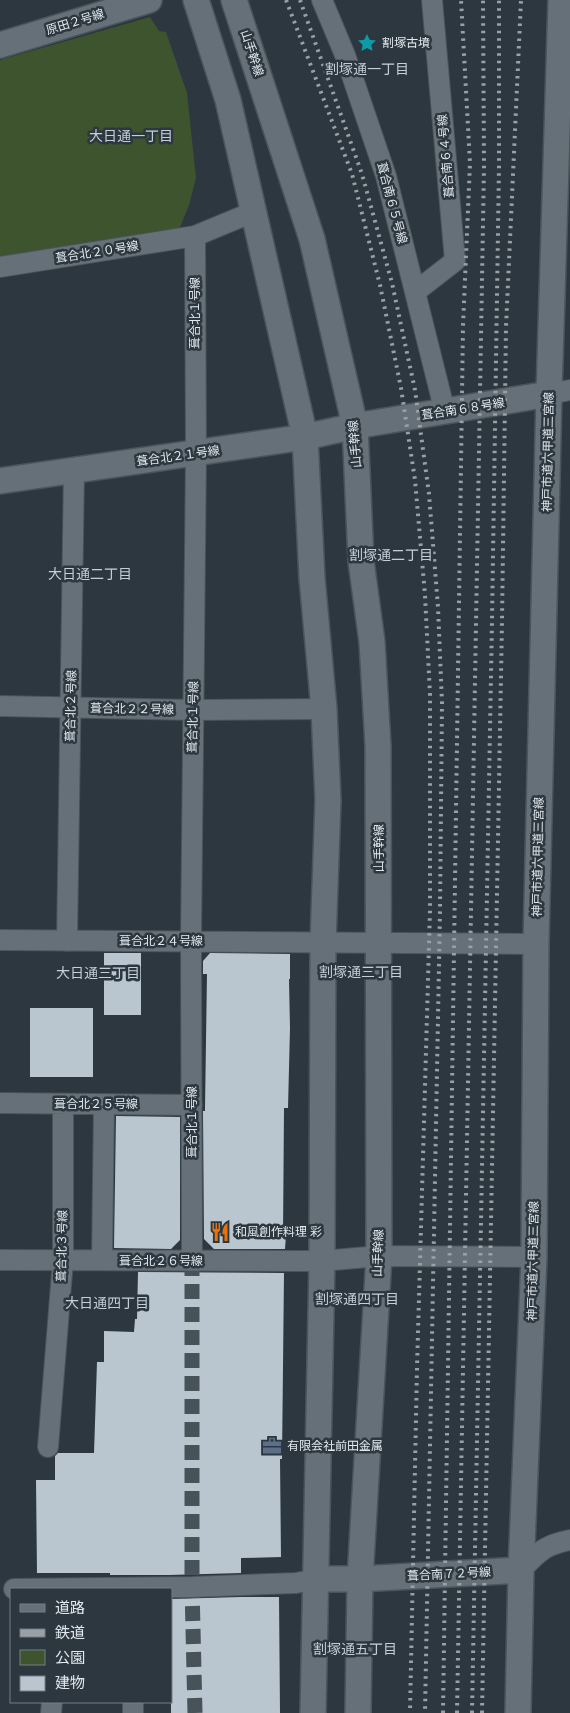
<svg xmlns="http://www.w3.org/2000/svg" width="570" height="1713" viewBox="0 0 570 1713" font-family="Mulish,'Noto Sans JP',sans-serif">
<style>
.green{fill:#3d542f}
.building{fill:#b9c6d0}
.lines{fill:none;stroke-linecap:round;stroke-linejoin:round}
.pedestrian-tunnel{stroke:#485259;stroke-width:15;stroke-dasharray:15 8;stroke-linecap:butt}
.minor-casing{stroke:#4a545a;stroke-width:22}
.tertiary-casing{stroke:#4a545a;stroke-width:28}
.minor{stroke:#657079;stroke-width:20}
.tertiary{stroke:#657079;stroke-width:25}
.rail{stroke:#99a1a7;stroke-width:4;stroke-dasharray:2.5 5;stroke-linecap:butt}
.labels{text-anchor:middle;stroke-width:5;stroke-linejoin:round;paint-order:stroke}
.street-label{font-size:12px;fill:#e2e9ee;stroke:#2d373f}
.poi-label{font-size:12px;fill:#e2e9ee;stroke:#2d373f;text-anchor:start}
.neighbourhood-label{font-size:14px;fill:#c3cfd9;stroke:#2d373f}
</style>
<rect width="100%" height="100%" fill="#2d373f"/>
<path class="green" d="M 150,17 L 159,31 L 166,32 L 187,93 L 196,178 L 189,205 L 179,230 L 0,257 L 0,60 Z"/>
<path class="building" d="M 104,953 L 141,953 L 141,1015 L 104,1015 Z
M 210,953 L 290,954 L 290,979 L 289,979 L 290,1028 L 288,1108 L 284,1108 L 283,1235 L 286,1235 L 285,1249 L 214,1249 L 204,1239 L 203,1111 L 205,1111 L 205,1108 L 207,974 L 203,974 L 203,961 Z
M 30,1008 L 93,1008 L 93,1077 L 30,1077 Z
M 116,1116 L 180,1117 L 180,1240 L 171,1249 L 114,1248 Z
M 138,1272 L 284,1273 L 282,1459 L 280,1459 L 281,1557 L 241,1558 L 241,1573 L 169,1575 L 110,1575 L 110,1573 L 37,1573 L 36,1480 L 55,1480 L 55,1456 L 58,1453 L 94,1453 L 97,1362 L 104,1362 L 104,1331 L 134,1332 L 135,1319 L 137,1319 Z
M 241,1597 L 279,1597 L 280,1713 L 171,1713 L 171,1599 Z"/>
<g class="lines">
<path class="pedestrian-tunnel" d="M 192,1261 L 192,1587 L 195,1713"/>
<g class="minor-casing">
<path id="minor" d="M 322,0 L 345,55 L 386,176 L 445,412
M 0,267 L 195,236 L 253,212
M 415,292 L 455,261 L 432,0
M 549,394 L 570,390
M 0,706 L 193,710 L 324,709
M 0,940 L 536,944
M 67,941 L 74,470
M 0,1103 L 192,1105
M 0,1260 L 299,1261 L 322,1261 L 379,1256 L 534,1257
M 102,1260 L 104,1104
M 192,1261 L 191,941 L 196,453 L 195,236
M 48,1447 L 63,1260 L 63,1104
M 521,1570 C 539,1552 544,1545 570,1540
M 14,1589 L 192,1587 L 296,1583 L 317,1579
M 133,1702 L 133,1713
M 51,1713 L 52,1702"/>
</g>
<g class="tertiary-casing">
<path id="tertiary" d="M 196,0 L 228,100 L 305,437 L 312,578 L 324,709 L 328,800 L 323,943 L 322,1261 L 313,1713
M 234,0 L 312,239 L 355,426 L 361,561 L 372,642 L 378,746 L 379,1256 L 360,1579 L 358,1713
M 0,45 L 149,0
M 0,481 L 305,437 L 355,426 L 549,394
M 317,1579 L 360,1579 L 521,1570
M 518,1713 L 521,1570 L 534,1257 L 536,944 L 549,394 L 561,0"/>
</g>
<use href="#minor" class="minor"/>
<use href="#tertiary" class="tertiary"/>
<path class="rail" d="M 286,0 L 352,174 L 380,285 L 401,388 L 415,480 L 425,595 L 430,695 L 430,910 L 417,1368 L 410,1713
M 300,0 L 362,174 L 392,283 L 415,390 L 429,494 L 438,607 L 442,703 L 440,910 L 425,1713
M 443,1713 L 463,326 L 470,163 L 461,0
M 457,1713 L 484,165 L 483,0
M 472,1713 L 492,621 L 499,166 L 499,0
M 482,1713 L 502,621 L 506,327 L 521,0"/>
</g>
<defs>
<g id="sight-bare" transform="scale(1.5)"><path d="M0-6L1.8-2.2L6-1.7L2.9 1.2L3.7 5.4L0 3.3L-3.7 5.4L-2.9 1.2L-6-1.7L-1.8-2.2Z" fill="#0f9aa8" stroke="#2d373f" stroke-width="2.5" paint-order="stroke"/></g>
<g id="restaurant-bare" transform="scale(1.5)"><path d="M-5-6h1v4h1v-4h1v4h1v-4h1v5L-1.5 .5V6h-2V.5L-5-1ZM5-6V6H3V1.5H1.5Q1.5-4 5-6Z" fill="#e8710a" stroke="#2d373f" stroke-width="2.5" paint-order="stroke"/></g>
<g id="office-bare" transform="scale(1.5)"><path d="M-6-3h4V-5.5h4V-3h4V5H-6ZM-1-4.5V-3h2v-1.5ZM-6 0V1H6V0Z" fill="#5c6f8a" stroke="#2d373f" stroke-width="2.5" paint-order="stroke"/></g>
</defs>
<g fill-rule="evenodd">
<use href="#sight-bare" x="367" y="43"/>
<use href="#restaurant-bare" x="220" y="1232"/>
<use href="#office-bare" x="272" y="1446"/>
</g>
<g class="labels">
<g class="street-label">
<text transform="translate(75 22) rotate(-17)" y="4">原田２号線</text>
<text transform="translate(252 53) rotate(72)" y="4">山手幹線</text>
<text transform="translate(446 156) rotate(-95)" y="4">葺合南６４号線</text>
<text transform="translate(392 203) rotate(75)" y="4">葺合南６５号線</text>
<text transform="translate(97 252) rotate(-9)" y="4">葺合北２０号線</text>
<text transform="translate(195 313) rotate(-90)" y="4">葺合北１号線</text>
<text transform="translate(463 409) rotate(-9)" y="4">葺合南６８号線</text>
<text transform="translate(355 444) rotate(-95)" y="4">山手幹線</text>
<text transform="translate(548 452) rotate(-89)" y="4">神戸市道六甲道三宮線</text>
<text transform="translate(178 456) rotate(-8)" y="4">葺合北２１号線</text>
<text transform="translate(71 706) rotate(-89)" y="4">葺合北２号線</text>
<text transform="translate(132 709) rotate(1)" y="4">葺合北２２号線</text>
<text transform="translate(193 717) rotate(-89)" y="4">葺合北１号線</text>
<text transform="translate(379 848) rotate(-90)" y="4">山手幹線</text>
<text transform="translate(538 857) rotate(-89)" y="4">神戸市道六甲道三宮線</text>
<text x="161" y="945">葺合北２４号線</text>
<text x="96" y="1108">葺合北２５号線</text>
<text transform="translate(192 1122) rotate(-90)" y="4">葺合北１号線</text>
<text transform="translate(62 1246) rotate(-89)" y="4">葺合北３号線</text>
<text transform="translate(378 1253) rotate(-88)" y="4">山手幹線</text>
<text x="161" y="1265">葺合北２６号線</text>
<text transform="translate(533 1261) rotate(-89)" y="4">神戸市道六甲道三宮線</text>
<text transform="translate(449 1574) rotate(-3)" y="4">葺合南７２号線</text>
</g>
<g class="poi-label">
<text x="382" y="47">割塚古墳</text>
<text x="235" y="1236">和風創作料理 彩</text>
<text x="287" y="1450">有限会社前田金属</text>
</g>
<g class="neighbourhood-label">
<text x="367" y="74">割塚通一丁目</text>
<text x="131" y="141">大日通一丁目</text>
<text x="391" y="560">割塚通二丁目</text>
<text x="90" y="579">大日通二丁目</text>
<text x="361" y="977">割塚通三丁目</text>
<text x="98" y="978">大日通三丁目</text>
<text x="357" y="1304">割塚通四丁目</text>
<text x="107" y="1308">大日通四丁目</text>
<text x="355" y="1654">割塚通五丁目</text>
</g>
</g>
<rect x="10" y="1588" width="162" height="115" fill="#2d373f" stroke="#757e85"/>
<rect x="20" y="1604" width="25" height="8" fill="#657079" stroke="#757e85"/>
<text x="55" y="1613" font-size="15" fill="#e2e9ee">道路</text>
<rect x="20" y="1629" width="25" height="8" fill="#99a1a7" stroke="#757e85"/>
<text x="55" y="1638" font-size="15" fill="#e2e9ee">鉄道</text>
<rect x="20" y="1650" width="25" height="15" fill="#3d542f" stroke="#757e85"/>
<text x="55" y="1663" font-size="15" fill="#e2e9ee">公園</text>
<rect x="20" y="1676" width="25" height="15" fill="#b9c6d0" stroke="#757e85"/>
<text x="55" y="1688" font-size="15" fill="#e2e9ee">建物</text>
</svg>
